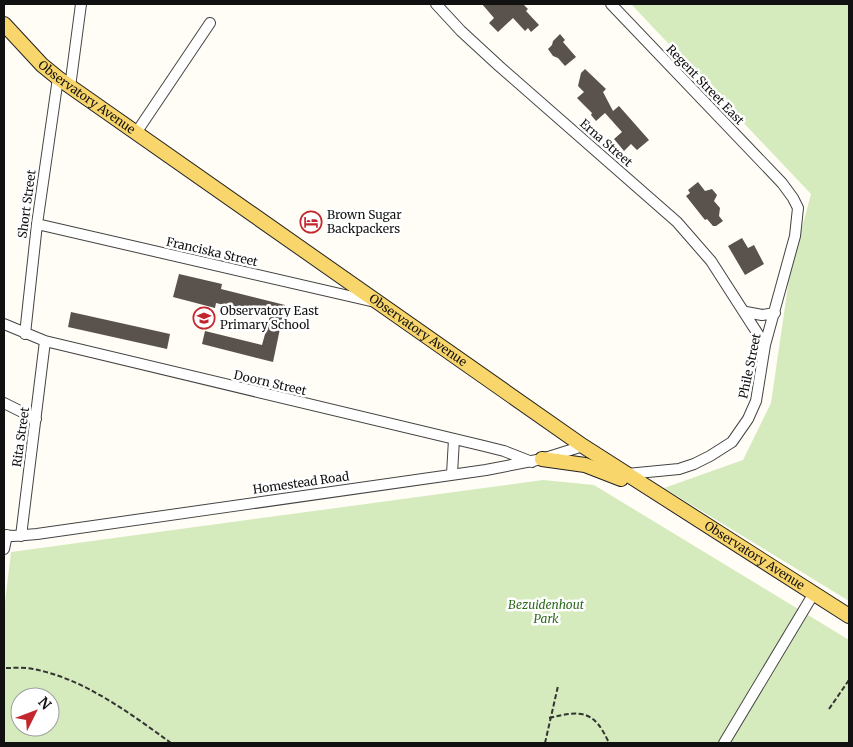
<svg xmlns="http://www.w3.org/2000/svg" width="853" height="747" viewBox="0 0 853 747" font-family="Merriweather,serif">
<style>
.green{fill:#d5ebbd;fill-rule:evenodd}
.building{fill:#5a524d}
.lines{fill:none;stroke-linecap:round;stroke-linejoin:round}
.minor-casing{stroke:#444;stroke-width:12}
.major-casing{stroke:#222;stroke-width:16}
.path{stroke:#333;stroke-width:2;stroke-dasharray:5 2.5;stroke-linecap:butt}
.minor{stroke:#fff;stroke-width:10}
.major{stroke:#f9d66b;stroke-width:14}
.labels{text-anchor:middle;stroke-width:5;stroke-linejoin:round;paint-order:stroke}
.street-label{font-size:12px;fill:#111;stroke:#fff}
.poi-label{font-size:12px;fill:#111;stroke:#fff;text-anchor:start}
.park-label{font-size:12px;font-style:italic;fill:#2f6b1f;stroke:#fff}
</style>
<rect width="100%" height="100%" fill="#fffdf5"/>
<path class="green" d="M 631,4 L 849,4 L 849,601 L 664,488 L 743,460 L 771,403 L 790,272 L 811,194 Z
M 543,480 L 594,485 L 849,640 L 849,743 L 4,743 L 4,610 L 11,552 ZM 20,697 L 50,697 L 50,727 L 20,727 Z"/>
<path class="building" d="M 482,4 L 523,4 L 528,9 L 526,11 L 539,25 L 531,32 L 528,28 L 525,31 L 513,18 L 498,32 L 489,23 L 494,18 Z
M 560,34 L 565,40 L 563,42 L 576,57 L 565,66 L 558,58 L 553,56 L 548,49 L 552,45 L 553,41 Z
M 585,69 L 606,89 L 603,92 L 613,111 L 619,106 L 649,140 L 637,150 L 631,144 L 624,151 L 614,139 L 622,132 L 605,113 L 596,121 L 591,115 L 592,113 L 577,98 L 584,92 L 578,86 L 581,73 Z
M 698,182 L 705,191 L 712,189 L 717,195 L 714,201 L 720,208 L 719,216 L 723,221 L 716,226 L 713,226 L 707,219 L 705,220 L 686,196 L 690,193 L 688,190 Z
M 742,238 L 748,248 L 754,245 L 764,264 L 745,275 L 728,246 Z
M 179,274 L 222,284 L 221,289 L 285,305 L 273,362 L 202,344 L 205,331 L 262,345 L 270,316 L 216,303 L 215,308 L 173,297 Z
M 71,312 L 170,334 L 167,349 L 68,327 Z"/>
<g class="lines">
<g class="minor-casing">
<path id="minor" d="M 436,4 L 461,31 L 499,66 L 677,222 L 711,261 L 765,345
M 611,4 L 782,183 L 793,198 L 798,208 L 795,236 L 765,345 L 756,401 L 748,419 L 732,442 L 710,456 L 694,464 L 679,469 L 627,474
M 70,87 L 81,4
M 136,133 L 210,23
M 37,224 L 375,302
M 746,312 L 762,315 L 775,313
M 4,324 L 45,341 L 484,446 L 504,451 L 532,462
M 25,334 L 37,224 L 58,78
M 4,403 L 36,419
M 452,474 L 454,439
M 4,535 L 13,536 L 37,534 L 486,470 L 542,459 L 583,446
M 21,536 L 45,341
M 4,549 L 7,535
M 724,743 L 814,593"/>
</g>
<g class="major-casing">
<g id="major">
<path id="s1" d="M 4,24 L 42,65 L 58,78 L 583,446 L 849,616"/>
<path d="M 542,459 L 585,465 L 621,479"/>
</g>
</g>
<path class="path" d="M 6,668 C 15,668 25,667 33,669 C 83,678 131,714 171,743
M 829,709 L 849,680
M 549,718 C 582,710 594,710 609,743
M 545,743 L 558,686"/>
<use href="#minor" class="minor"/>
<use href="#major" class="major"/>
</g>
<defs>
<g id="hotel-ring" transform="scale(1.125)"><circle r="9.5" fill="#fff" stroke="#c4262e" stroke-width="1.5"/><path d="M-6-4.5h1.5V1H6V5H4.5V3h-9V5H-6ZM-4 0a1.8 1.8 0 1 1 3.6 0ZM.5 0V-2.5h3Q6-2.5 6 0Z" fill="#c4262e"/></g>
<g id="school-ring" transform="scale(1.125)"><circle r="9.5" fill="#fff" stroke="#c4262e" stroke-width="1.5"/><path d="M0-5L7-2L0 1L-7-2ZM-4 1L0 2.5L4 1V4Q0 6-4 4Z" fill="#c4262e"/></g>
</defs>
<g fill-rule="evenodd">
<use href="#hotel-ring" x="311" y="222"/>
<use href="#school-ring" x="204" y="318"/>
</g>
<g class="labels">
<g class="street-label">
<text transform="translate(705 85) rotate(46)" y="4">Regent Street East</text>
<text dy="4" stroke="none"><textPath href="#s1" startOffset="111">Observatory Avenue</textPath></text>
<text transform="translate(606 143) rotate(41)" y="4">Erna Street</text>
<text transform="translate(27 204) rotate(-82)" y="4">Short Street</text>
<text transform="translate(212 252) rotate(13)" y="4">Franciska Street</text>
<text dy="4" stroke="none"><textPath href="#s1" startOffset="516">Observatory Avenue</textPath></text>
<text transform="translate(750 366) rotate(-78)" y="4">Phile Street</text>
<text transform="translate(270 383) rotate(13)" y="4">Doorn Street</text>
<text transform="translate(21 437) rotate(-82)" y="4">Rita Street</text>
<text transform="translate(301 483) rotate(-8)" y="4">Homestead Road</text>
<text dy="4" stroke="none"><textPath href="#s1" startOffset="921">Observatory Avenue</textPath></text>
</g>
<g class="poi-label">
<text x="327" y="219">Brown Sugar<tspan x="327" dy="14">Backpackers</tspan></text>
<text x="220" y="315">Observatory East<tspan x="220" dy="14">Primary School</tspan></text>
</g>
<g class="park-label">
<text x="546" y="609">Bezuidenhout<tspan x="546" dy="14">Park</tspan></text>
</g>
</g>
<rect width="853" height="747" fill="none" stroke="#111111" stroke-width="10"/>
<g transform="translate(35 712) rotate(48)"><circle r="24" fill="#ffffff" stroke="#a0a0a0"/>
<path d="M0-4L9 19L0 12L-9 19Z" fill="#c4262e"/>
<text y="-8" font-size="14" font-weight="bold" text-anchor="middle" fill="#111111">N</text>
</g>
</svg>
